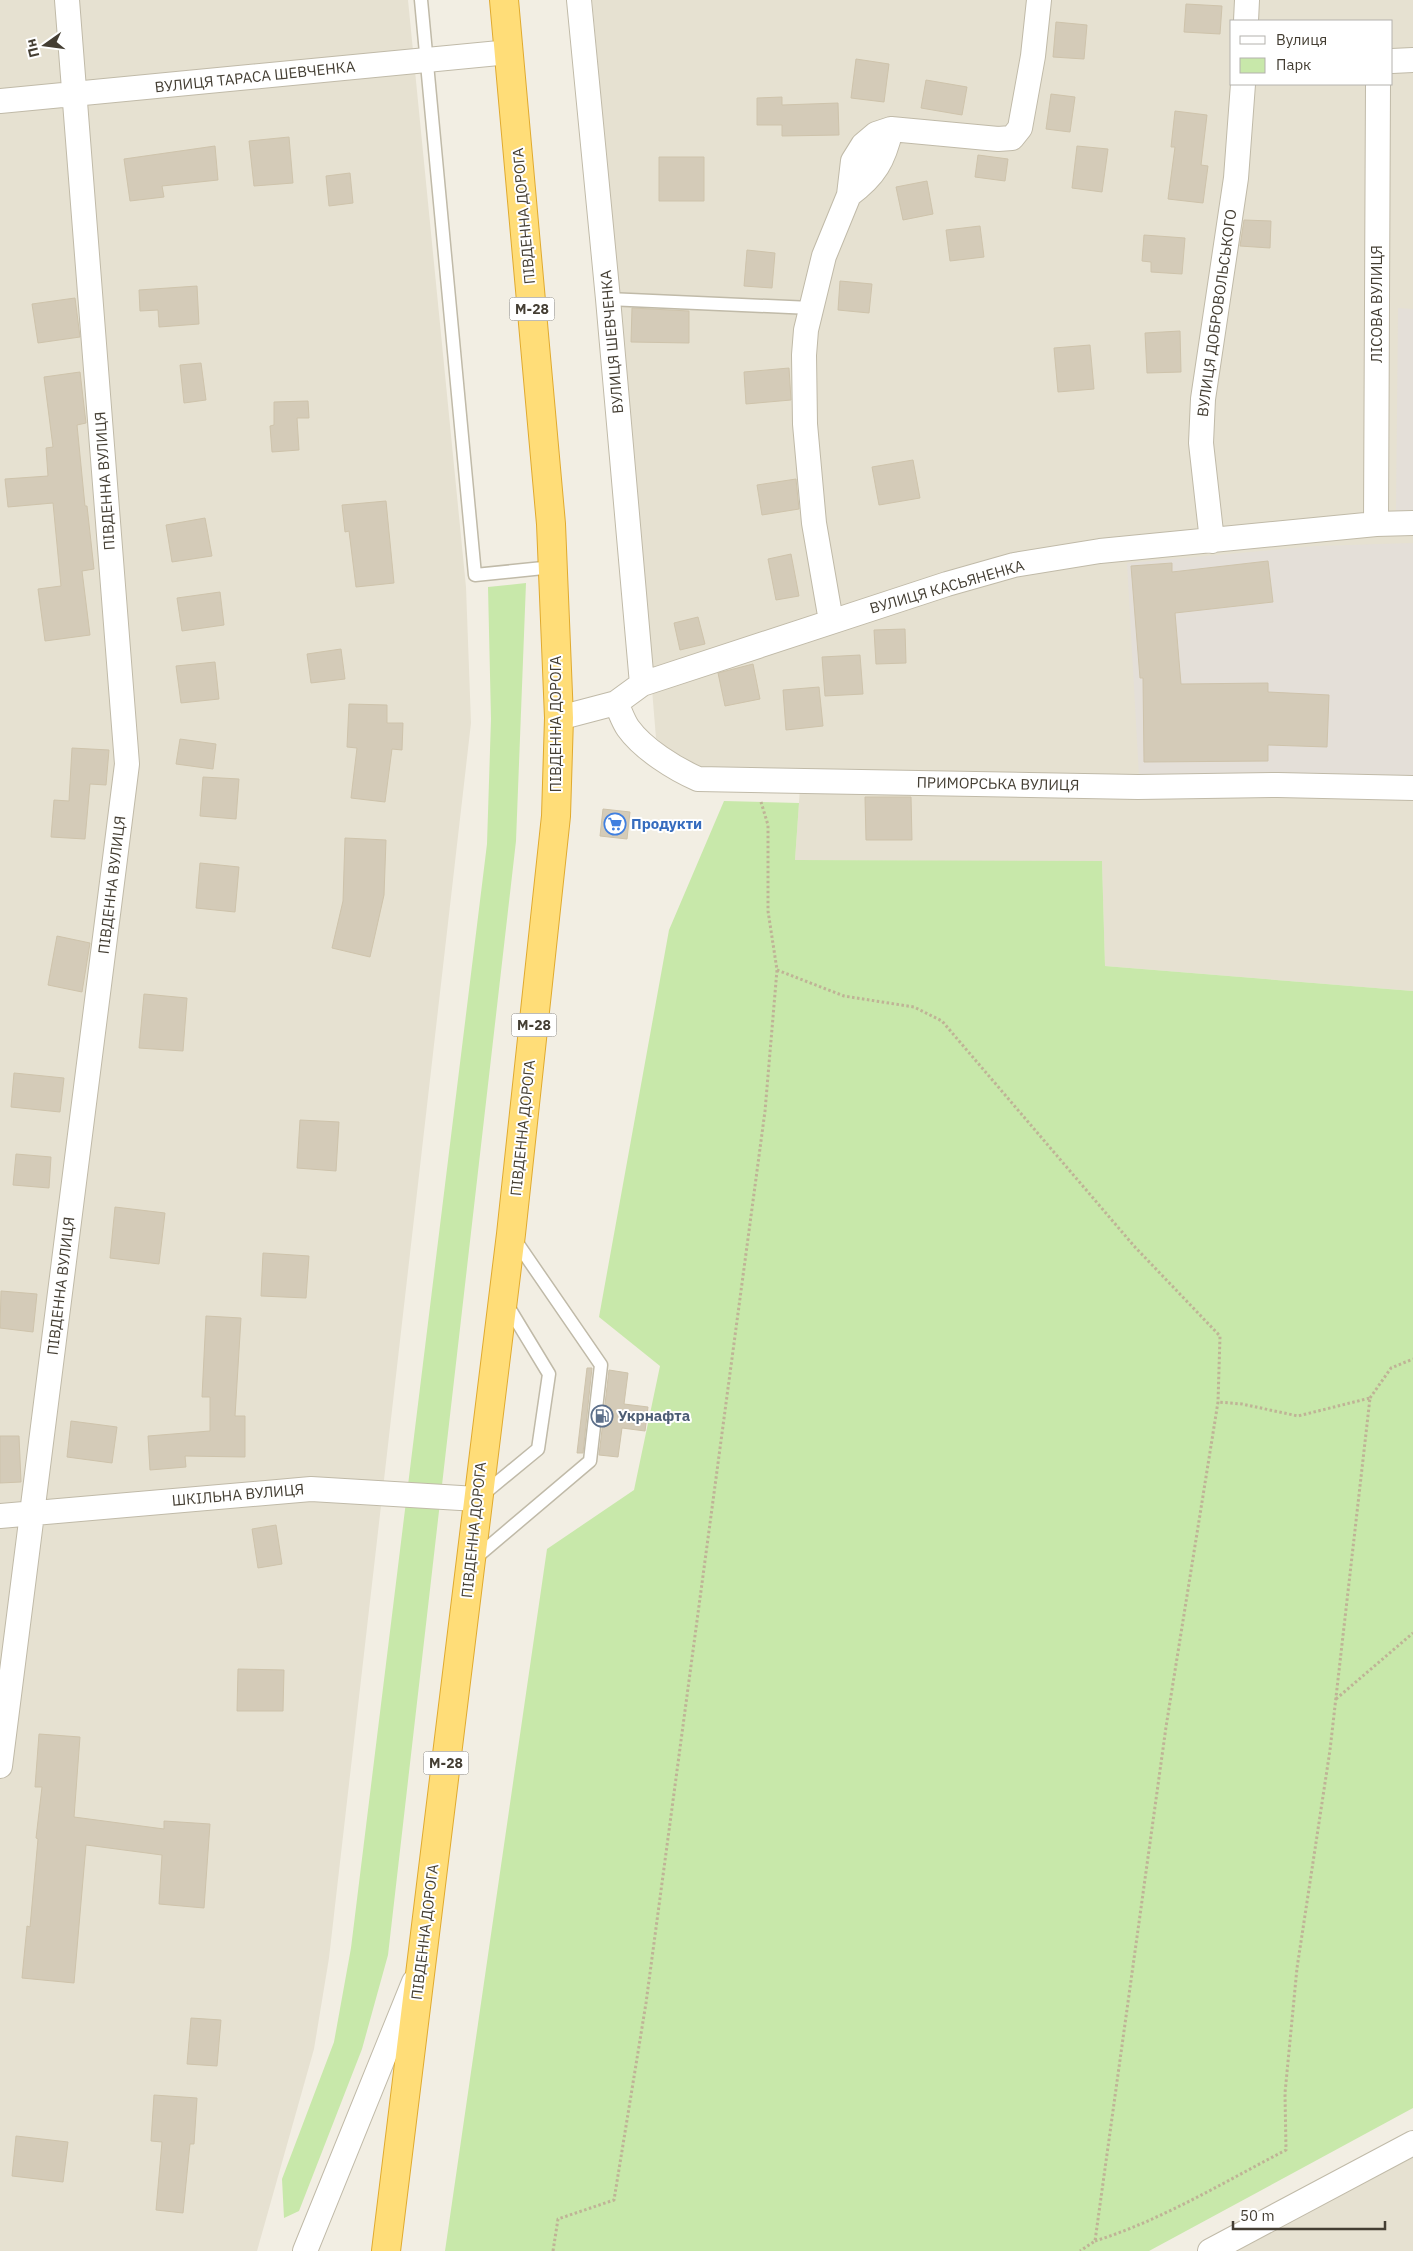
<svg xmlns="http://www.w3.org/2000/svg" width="1413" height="2251" viewBox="0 0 1413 2251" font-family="'IBM Plex Sans',sans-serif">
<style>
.residential{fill:#e6e1d1;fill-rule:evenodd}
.industrial{fill:#e4dfd8}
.green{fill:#c8e8aa}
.building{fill:#d4cbb8;stroke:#cec3ab}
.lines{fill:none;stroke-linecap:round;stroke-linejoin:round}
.service-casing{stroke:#c0baa8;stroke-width:15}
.minor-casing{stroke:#c0baa8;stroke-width:26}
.trunk-casing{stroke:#e0aa2f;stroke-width:30}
.path{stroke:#bfb396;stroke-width:3;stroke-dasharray:2.5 2.5;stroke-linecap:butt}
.service{stroke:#fff;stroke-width:12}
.minor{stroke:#fff;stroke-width:24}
.trunk{stroke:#ffdd78;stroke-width:28}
.labels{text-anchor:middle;stroke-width:4;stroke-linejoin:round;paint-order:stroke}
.shield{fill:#fff;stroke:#7c7870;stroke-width:1}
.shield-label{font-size:14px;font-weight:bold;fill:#443e33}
.street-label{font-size:15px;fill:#443e33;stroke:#fff}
.shop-label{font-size:15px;font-weight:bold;fill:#366cbe;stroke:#fff;text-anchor:start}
.service-label{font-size:15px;font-weight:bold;fill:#4e5e75;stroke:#fff;text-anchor:start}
</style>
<rect width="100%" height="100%" fill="#f2eee3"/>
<path class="residential" d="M 0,0 L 408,0 L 466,587 L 471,723 L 329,1958 L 314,2049 L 257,2251 L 0,2251 Z
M 592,0 L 1413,0 L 1413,991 L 1105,966 L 1102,862 L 795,860 L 801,773 L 692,769 L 656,738 L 621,311 ZM 1232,21 L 1392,21 L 1392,84 L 1232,84 Z
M 1413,2152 L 1413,2251 L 1229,2251 Z"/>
<path class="industrial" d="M 1398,308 L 1413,309 L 1413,512 L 1396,513 Z
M 1413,543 L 1413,779 L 1139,776 L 1127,563 L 1315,546 Z"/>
<path class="green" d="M 526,583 L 516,841 L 388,1955 L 362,2049 L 299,2211 L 284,2218 L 282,2179 L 334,2042 L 351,1948 L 487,844 L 491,719 L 488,587 Z
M 724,801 L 799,803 L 795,860 L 1102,861 L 1105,966 L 1413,991 L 1413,2108 L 1149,2251 L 445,2251 L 547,1549 L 634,1490 L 660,1366 L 599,1317 L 669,930 Z"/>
<path class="building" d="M 1186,4 L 1222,6 L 1220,34 L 1184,32 Z
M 1056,22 L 1087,25 L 1084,59 L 1053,57 Z
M 856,59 L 889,64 L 884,102 L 851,98 Z
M 926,80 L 967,87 L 962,115 L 921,108 Z
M 1051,94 L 1075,97 L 1070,132 L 1046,129 Z
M 782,97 L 782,105 L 838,103 L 839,135 L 782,136 L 782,125 L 757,125 L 757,98 Z
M 1175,111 L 1207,115 L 1201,165 L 1208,166 L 1203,203 L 1168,199 L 1175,147 L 1171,147 Z
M 289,137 L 293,183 L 254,186 L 249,141 Z
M 215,146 L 218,180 L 162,186 L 164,197 L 130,201 L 124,159 Z
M 1077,146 L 1108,149 L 1102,192 L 1072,188 Z
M 978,155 L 1008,159 L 1005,181 L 975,177 Z
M 659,157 L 704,157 L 704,201 L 659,201 Z
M 350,173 L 353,203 L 329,206 L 326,176 Z
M 927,181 L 933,214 L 903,220 L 896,187 Z
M 1244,220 L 1271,221 L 1270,248 L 1240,246 Z
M 980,226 L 984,257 L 950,261 L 946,230 Z
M 1144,235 L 1185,238 L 1182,274 L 1151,272 L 1151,262 L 1142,261 Z
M 747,250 L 775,253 L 772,288 L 744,286 Z
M 840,281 L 872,284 L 869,313 L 838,310 Z
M 197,286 L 199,324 L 159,327 L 158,310 L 140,311 L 139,290 Z
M 75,298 L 80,337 L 38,343 L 32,304 Z
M 632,308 L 689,311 L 689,343 L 631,342 Z
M 1180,331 L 1181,372 L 1147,373 L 1145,333 Z
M 1090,345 L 1094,389 L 1058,392 L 1054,348 Z
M 201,363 L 206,400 L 184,403 L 180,365 Z
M 789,368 L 791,400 L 746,404 L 744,372 Z
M 80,372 L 86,423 L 77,425 L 85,506 L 87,506 L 94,569 L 82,571 L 90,635 L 45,641 L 38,589 L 61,586 L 53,503 L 8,507 L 5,479 L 48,476 L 46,448 L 53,447 L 44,377 Z
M 308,401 L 309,418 L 297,418 L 299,450 L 272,452 L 270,426 L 274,425 L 274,402 Z
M 913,460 L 920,498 L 879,505 L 872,467 Z
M 796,479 L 799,509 L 762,515 L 757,485 Z
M 386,501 L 394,583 L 356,587 L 349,531 L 345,532 L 342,505 Z
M 205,518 L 212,556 L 172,562 L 166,525 Z
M 791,554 L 799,596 L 776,600 L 768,559 Z
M 1268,561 L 1273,602 L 1175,613 L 1181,684 L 1268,683 L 1268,692 L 1329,695 L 1327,747 L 1268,745 L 1268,761 L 1144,762 L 1143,678 L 1140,678 L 1131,566 L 1172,563 L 1172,572 Z
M 220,592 L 224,625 L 182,631 L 177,598 Z
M 698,617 L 705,644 L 680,650 L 674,623 Z
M 905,629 L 906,663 L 876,664 L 874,630 Z
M 341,649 L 345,679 L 311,683 L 307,654 Z
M 860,655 L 863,694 L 825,696 L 822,657 Z
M 215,662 L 219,699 L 181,703 L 176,666 Z
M 753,664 L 760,699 L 725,706 L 718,673 Z
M 819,687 L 823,726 L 786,730 L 783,690 Z
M 349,704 L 387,705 L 387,723 L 403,723 L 402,750 L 392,749 L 385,802 L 351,798 L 357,748 L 347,747 Z
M 180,739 L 216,744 L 213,769 L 176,764 Z
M 72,748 L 109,750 L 106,785 L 90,784 L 85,839 L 51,837 L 54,800 L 69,801 Z
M 203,777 L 239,779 L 236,819 L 200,816 Z
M 865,797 L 911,797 L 912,840 L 866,840 Z
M 603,809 L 630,812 L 627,839 L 600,836 Z
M 345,838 L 386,840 L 384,895 L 370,957 L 332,948 L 343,901 Z
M 200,863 L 239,867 L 235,912 L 196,908 Z
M 57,936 L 90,943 L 82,992 L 48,985 Z
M 144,994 L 187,998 L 183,1051 L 139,1048 Z
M 14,1073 L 64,1078 L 60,1112 L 11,1107 Z
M 300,1120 L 339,1122 L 336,1171 L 297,1168 Z
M 16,1154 L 51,1157 L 49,1188 L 13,1185 Z
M 115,1207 L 165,1213 L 159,1264 L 110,1258 Z
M 263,1253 L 309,1256 L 306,1298 L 261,1296 Z
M 1,1291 L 37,1294 L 33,1332 L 0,1328 Z
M 206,1316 L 241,1318 L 235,1416 L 245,1416 L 245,1457 L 185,1456 L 186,1467 L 150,1470 L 148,1436 L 210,1431 L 210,1397 L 202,1397 Z
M 587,1368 L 592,1368 L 583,1453 L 577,1453 Z
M 609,1370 L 628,1373 L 624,1404 L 648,1407 L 645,1431 L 622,1428 L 618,1457 L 599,1455 Z
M 71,1421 L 117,1427 L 112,1463 L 67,1457 Z
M 0,1436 L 19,1436 L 21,1482 L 0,1483 Z
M 276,1525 L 282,1564 L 258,1568 L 252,1529 Z
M 238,1669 L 284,1670 L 283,1711 L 237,1711 Z
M 39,1734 L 80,1737 L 74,1817 L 164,1829 L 164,1821 L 210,1824 L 204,1908 L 159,1904 L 162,1855 L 86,1845 L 74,1983 L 22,1978 L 27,1926 L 30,1927 L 38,1839 L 36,1838 L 42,1787 L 35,1787 Z
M 191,2018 L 221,2020 L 217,2066 L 187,2064 Z
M 154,2095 L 197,2098 L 194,2144 L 190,2144 L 183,2213 L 156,2210 L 162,2142 L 151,2141 Z
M 16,2136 L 68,2142 L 63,2182 L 12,2176 Z"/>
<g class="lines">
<g class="service-casing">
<path id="service" d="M 421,0 L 475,575 L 553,567
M 608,299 L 811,308
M 481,1496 L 538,1449 L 549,1374 L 506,1303
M 473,1560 L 590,1461 L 601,1365 L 513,1237"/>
</g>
<g class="minor-casing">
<path id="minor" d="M 579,0 L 608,299 L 642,684
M 1246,21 L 1247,0
M 1392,61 L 1413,60
M 0,101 L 510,52
M 849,195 C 875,176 884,160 891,129
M 1376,524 L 1378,84
M 1212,541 L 1201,443 L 1203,399 L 1236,178 L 1243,84
M 831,621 L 814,523 L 805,424 L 804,355 L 806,330 L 824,256 L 849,195 L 853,161 L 863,145 L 876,134 L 891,129 L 998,139 L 1012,138 L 1020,128 L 1033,56 L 1039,0
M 616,703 C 620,711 623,721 628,728 C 643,749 675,769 698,779 L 1138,787 L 1278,785 L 1413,788
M 559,718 L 616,703 L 642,684 L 947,584 L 1014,565 L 1100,551 L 1376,524 L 1413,523
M 0,1516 L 311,1489 L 477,1499
M 0,1766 L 127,764 L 67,0
M 305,2251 L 414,1982
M 1210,2251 L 1413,2143"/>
</g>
<g class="trunk-casing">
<path id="trunk" d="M 386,2251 L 511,1234 L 556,816 L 559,718 L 551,524 L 504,0"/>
</g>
<path class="path" d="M 777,970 L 844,996 L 914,1007 L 942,1021 L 1134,1246 L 1220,1336 L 1218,1402 L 1166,1727 L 1095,2241 L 1080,2251
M 1370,1398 L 1391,1368 L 1413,1359
M 1336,1699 L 1413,1633
M 1095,2241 C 1162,2220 1224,2182 1286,2150 L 1285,2093 L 1297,1968 L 1330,1750 L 1370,1398 L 1298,1416 L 1242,1404 L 1218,1402
M 553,2251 L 558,2219 L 614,2200 L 646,2003 L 765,1111 L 777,970 L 768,911 L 768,825 L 761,802"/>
<use href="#service" class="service"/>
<use href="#minor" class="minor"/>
<use href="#trunk" class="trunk"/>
</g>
<defs>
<g id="supermarket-ring" transform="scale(1.125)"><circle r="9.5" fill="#fff" stroke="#3f7fe0" stroke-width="1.5"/><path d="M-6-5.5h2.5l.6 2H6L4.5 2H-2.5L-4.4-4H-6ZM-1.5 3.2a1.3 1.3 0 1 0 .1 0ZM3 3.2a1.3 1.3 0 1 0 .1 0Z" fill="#3f7fe0"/></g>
<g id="fuel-ring" transform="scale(1.125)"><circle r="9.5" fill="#fff" stroke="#5c6f8a" stroke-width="1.5"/><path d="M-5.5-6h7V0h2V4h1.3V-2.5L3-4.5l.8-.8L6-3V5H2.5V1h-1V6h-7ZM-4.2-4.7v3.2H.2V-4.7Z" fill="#5c6f8a"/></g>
</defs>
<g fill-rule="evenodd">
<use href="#supermarket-ring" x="615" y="824"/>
<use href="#fuel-ring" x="602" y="1416"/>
</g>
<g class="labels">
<g class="shield">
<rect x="509.5" y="297.5" width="45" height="23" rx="4"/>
<rect x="511.5" y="1013.5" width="45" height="23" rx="4"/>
<rect x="423.5" y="1751.5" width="45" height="23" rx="4"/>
</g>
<g class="shield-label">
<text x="532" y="314">М-28</text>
<text x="534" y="1030">М-28</text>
<text x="446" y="1768">М-28</text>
</g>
<g class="street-label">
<text transform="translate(255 77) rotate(-6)" y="5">ВУЛИЦЯ ТАРАСА ШЕВЧЕНКА</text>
<text transform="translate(524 216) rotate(-95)" y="5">ПІВДЕННА ДОРОГА</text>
<text transform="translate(1377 304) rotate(-90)" y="5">ЛІСОВА ВУЛИЦЯ</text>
<text transform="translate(1217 313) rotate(-82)" y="5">ВУЛИЦЯ ДОБРОВОЛЬСЬКОГО</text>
<text transform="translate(612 342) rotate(-95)" y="5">ВУЛИЦЯ ШЕВЧЕНКА</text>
<text transform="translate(105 481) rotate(-94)" y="5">ПІВДЕННА ВУЛИЦЯ</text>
<text transform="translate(947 587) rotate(-16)" y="5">ВУЛИЦЯ КАСЬЯНЕНКА</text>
<text transform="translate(556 724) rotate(-90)" y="5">ПІВДЕННА ДОРОГА</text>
<text transform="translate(998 784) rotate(1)" y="5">ПРИМОРСЬКА ВУЛИЦЯ</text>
<text transform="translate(112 885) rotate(-83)" y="5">ПІВДЕННА ВУЛИЦЯ</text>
<text transform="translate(523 1128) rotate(-84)" y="5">ПІВДЕННА ДОРОГА</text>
<text transform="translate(61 1286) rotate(-83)" y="5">ПІВДЕННА ВУЛИЦЯ</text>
<text transform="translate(238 1495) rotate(-5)" y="5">ШКІЛЬНА ВУЛИЦЯ</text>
<text transform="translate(474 1530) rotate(-84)" y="5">ПІВДЕННА ДОРОГА</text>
<text transform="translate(425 1932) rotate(-83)" y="5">ПІВДЕННА ДОРОГА</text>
</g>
<g class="shop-label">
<text x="631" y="829">Продукти</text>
</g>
<g class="service-label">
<text x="618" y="1421">Укрнафта</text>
</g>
</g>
<rect x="1230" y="20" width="162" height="65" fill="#ffffff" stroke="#b4b2ad"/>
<rect x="1240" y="36" width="25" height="8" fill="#ffffff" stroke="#b4b2ad"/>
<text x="1276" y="45" font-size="15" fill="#443e33">Вулиця</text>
<rect x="1240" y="58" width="25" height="15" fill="#c8e8aa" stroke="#b4b2ad"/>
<text x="1276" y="70" font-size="15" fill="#443e33">Парк</text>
<g transform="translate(45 45) rotate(256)" stroke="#ffffff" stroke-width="4" paint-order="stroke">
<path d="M0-4L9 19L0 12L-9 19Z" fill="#443e33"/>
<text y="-8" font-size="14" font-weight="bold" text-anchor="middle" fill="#443e33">Пн</text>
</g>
<path d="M1233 2221v8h152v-8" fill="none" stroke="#443e33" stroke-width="2.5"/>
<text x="1240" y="2221" font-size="15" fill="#443e33" stroke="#ffffff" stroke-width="4" paint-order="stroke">50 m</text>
</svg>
